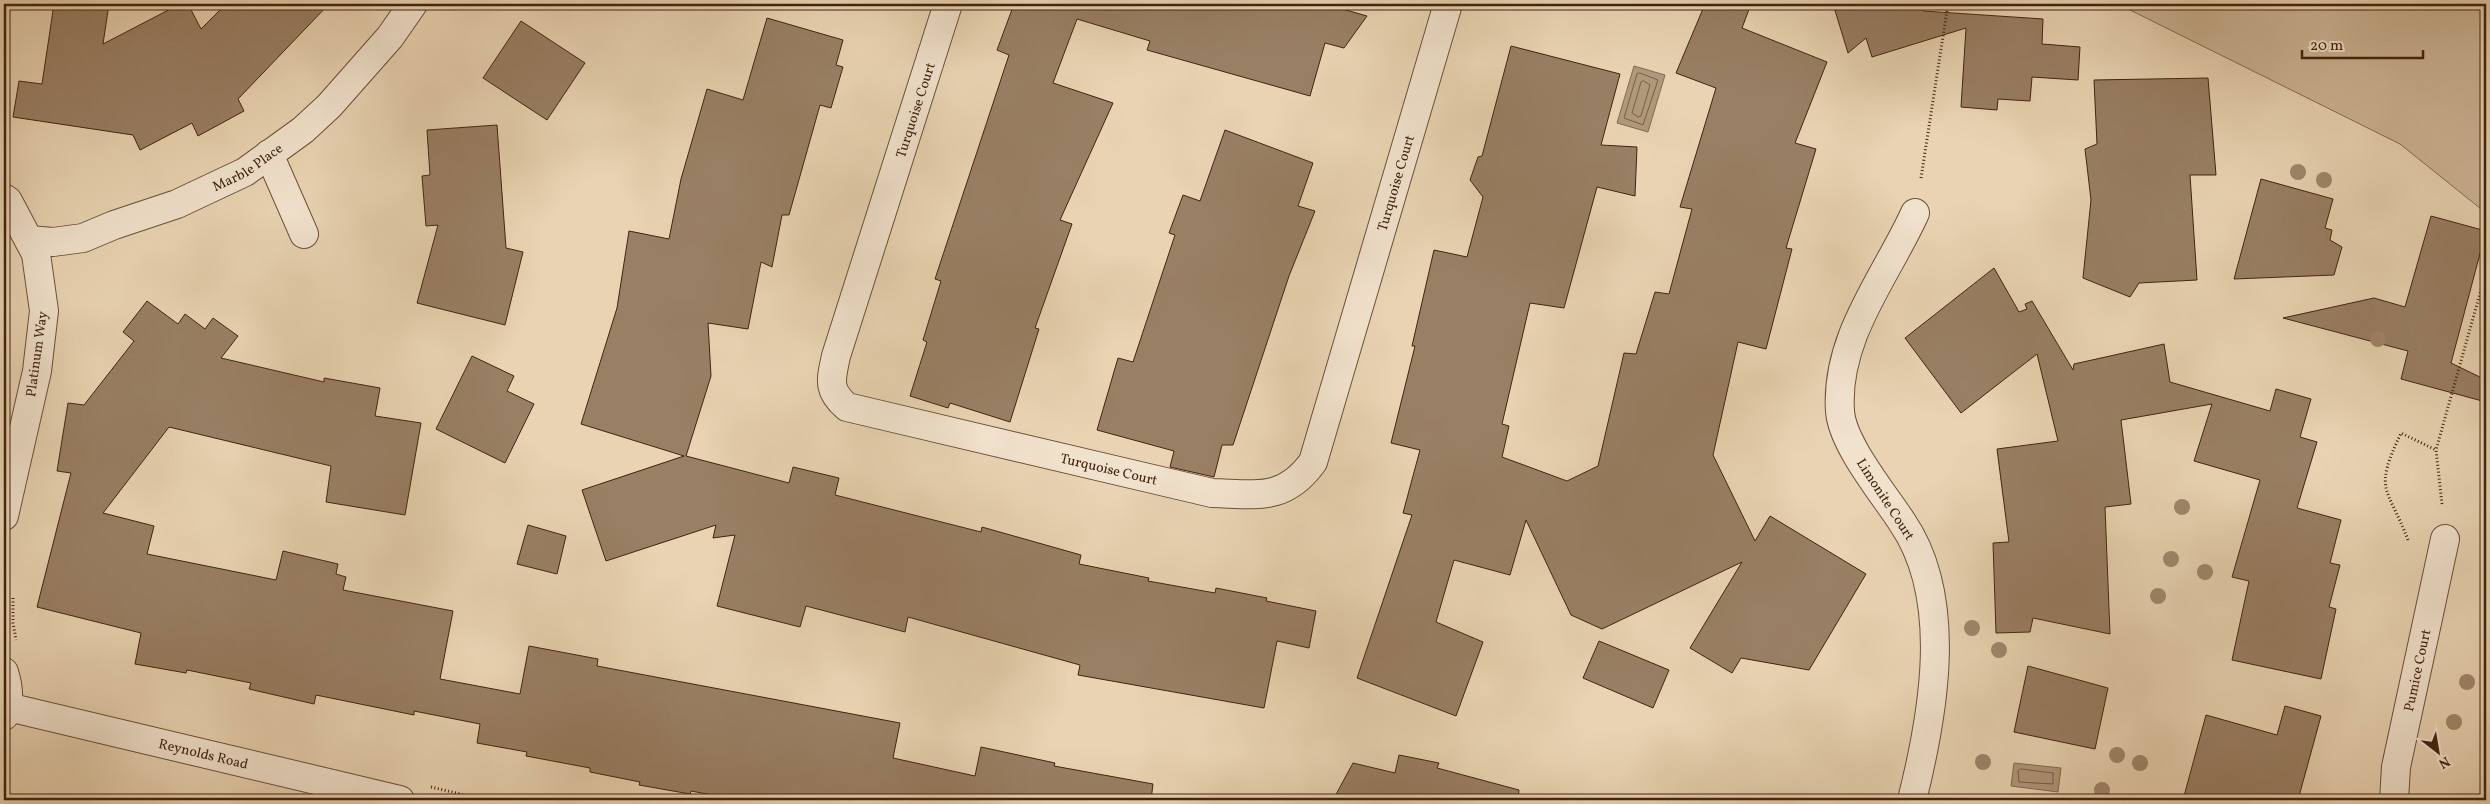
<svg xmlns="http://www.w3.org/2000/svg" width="2490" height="804" viewBox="0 0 2490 804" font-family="Vollkorn,serif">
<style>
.green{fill:#cdb596;stroke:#886c53}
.water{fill:#b0987b;stroke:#846a50}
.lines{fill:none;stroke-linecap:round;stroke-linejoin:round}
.shore{stroke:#795e46;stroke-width:1}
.building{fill:#997f64;stroke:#422410}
.minor-casing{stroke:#6c5038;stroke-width:30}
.tertiary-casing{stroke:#6c5038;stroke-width:30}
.path{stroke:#422410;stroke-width:3;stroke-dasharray:1 2.5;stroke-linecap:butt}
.minor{stroke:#f1e2cd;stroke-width:28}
.tertiary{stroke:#f1e2cd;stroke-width:28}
.tree{fill:#a0876c}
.labels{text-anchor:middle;stroke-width:4;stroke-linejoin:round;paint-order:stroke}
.street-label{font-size:14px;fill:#422410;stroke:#f1e2cd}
</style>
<rect width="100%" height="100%" fill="#e9d3b2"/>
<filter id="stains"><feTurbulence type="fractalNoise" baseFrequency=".004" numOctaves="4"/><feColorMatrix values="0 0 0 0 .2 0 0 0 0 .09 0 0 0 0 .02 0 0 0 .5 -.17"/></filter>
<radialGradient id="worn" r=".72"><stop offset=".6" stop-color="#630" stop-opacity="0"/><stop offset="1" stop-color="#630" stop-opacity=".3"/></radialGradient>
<path class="green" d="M 2118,4 L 2486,4 L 2486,213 L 2400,144 Z"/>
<path class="water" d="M 1634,66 L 1665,75 L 1648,132 L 1617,123 Z
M 2014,763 L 2061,768 L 2058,792 L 2011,786 Z"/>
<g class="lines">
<path class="shore" d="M 1640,73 L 1658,80 L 1643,125 L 1624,118 L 1637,74 Z
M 1644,81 L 1650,85 L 1641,116 L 1638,117 L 1632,113 L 1641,82 Z
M 2021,769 L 2053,773 L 2053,784 L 2019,782 L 2018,771 Z"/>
</g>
<path class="building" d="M 54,4 L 109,4 L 103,44 L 180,4 L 188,4 L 201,29 L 226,4 L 329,4 L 238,99 L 244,111 L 198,136 L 192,123 L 140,150 L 133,135 L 13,117 L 19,81 L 42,84 Z
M 1014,4 L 1325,4 L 1367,16 L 1344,48 L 1325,43 L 1310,96 L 1147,50 L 1150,41 L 1077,19 L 1053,83 L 1113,103 L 1060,220 L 1072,224 L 1035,328 L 1039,329 L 1010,422 L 950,403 L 948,408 L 910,396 L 927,342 L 923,340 L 941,281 L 935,279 L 1009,55 L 997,50 Z
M 1705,4 L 1751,4 L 1742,28 L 1827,62 L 1795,143 L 1816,149 L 1786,248 L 1792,249 L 1766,349 L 1738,342 L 1713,455 L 1755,541 L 1770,516 L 1866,574 L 1809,670 L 1741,658 L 1732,673 L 1690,648 L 1742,562 L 1602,629 L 1571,615 L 1526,520 L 1510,575 L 1454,560 L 1436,622 L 1483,642 L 1456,716 L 1357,678 L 1412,515 L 1403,513 L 1420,450 L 1391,443 L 1415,346 L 1412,346 L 1434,250 L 1467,257 L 1483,197 L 1470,180 L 1478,157 L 1482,156 L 1511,46 L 1620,74 L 1601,145 L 1637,147 L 1635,196 L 1597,187 L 1564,308 L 1530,303 L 1502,424 L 1509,426 L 1502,457 L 1567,481 L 1598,466 L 1624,353 L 1636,354 L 1655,292 L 1669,294 L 1692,209 L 1680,207 L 1716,88 L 1676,73 Z
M 1833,4 L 1921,4 L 1923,11 L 2043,19 L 2042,44 L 2080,47 L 2078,80 L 2032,77 L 2030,101 L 1998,99 L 1997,110 L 1961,107 L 1966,28 L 1872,57 L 1866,38 L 1848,53 Z
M 767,18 L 843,40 L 836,65 L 843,67 L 831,108 L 820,105 L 789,215 L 782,215 L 772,267 L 761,262 L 748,329 L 708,323 L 711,376 L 686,456 L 789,483 L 793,467 L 839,478 L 835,495 L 981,532 L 982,527 L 1081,555 L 1079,564 L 1149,578 L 1148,581 L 1215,593 L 1216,588 L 1267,598 L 1266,601 L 1316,611 L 1309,648 L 1277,641 L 1264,708 L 1078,675 L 1080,665 L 908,617 L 905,632 L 806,606 L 800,627 L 717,606 L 735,535 L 713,538 L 716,525 L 606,561 L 582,490 L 684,456 L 581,424 L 617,308 L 629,231 L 669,239 L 681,179 L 707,89 L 743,100 Z
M 521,21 L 585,63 L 547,120 L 483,78 Z
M 2208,78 L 2216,175 L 2190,175 L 2197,280 L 2139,283 L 2130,297 L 2083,278 L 2091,200 L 2085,149 L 2097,144 L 2094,80 Z
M 497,125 L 506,248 L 523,252 L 505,325 L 417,303 L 438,225 L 426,226 L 422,176 L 430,175 L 427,130 Z
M 1225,130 L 1313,163 L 1298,206 L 1315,211 L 1289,276 L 1233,445 L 1222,445 L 1214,477 L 1170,467 L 1174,451 L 1097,430 L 1118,358 L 1133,362 L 1175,235 L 1169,233 L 1183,195 L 1200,201 Z
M 2261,179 L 2333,199 L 2325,228 L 2332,230 L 2330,240 L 2342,247 L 2334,275 L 2234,279 Z
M 2431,216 L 2486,231 L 2451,363 L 2486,380 L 2486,402 L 2401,379 L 2408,351 L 2283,318 L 2374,298 L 2405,307 Z
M 1994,268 L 2019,312 L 2027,309 L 2025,304 L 2032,301 L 2073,370 L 2074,364 L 2164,344 L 2170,382 L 2270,411 L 2276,389 L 2311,399 L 2300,437 L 2317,442 L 2297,508 L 2341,520 L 2330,563 L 2340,565 L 2329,607 L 2336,609 L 2321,679 L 2232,660 L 2249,581 L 2232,577 L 2260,480 L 2194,461 L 2212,404 L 2121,420 L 2131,504 L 2105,507 L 2110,634 L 2033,618 L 2030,632 L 1996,633 L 1993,543 L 2009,542 L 1997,449 L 2058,441 L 2037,354 L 1961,413 L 1905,338 Z
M 147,301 L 178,324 L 185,314 L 205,329 L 213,318 L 238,336 L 221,358 L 324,382 L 324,378 L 380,388 L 375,416 L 421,423 L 405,515 L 326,502 L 331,466 L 169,427 L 103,513 L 154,526 L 147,554 L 276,580 L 283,551 L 338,564 L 336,574 L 346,577 L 343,590 L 453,611 L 440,679 L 520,694 L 529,646 L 598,659 L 597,666 L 900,723 L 893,758 L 975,776 L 981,747 L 1055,763 L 1054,766 L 1153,784 L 1151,800 L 738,800 L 691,791 L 690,794 L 639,785 L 640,782 L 590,772 L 590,768 L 526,756 L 527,752 L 477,743 L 480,724 L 414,711 L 414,715 L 316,695 L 314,704 L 249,689 L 251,683 L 187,670 L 186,673 L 135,664 L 141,633 L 37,607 L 71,473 L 57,471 L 68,403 L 84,405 L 134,341 L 123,332 Z
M 472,356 L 514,376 L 507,391 L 534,404 L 505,463 L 436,429 Z
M 528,525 L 566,536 L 557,574 L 517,564 Z
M 1599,641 L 1669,670 L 1653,708 L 1583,678 Z
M 2028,666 L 2108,688 L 2095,749 L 2014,732 Z
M 2285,706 L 2321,716 L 2298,800 L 2183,800 L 2206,715 L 2277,735 Z
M 1399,755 L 1439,763 L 1437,768 L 1519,790 L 1518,800 L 1333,800 L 1353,763 L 1395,773 Z"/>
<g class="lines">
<g class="minor-casing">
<g id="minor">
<path id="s1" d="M 948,4 L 836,356 C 831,380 827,390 847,407 L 1212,493 C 1256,494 1284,502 1313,462 L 1448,4"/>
<path d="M 269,154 L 304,234"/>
<path d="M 4,198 L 8,201 L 36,254 L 44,311 L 37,371 L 4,516"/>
<path id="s2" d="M 29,240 L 53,242 L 83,238 L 114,225 L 177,204 L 245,172 L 303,130 L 329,106 L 390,37 L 413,4"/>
<path d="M 1912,800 C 1933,716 1955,599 1902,522 C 1884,494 1842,444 1840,411 C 1835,337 1886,277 1915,213"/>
<path id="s3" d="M 2394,800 L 2396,767 L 2445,539"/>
</g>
</g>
<g class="tertiary-casing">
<g id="tertiary">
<path d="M 4,672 C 9,688 10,701 4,716"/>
<path id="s4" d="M 8,707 L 400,800"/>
</g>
</g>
<path class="path" d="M 1921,178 L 1948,4
M 2442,504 L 2436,450 L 2486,272
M 2408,540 C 2387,485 2373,492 2401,433 L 2436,450
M 13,598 L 13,623 L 16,640
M 431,787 L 485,800"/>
<use href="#minor" class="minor"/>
<use href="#tertiary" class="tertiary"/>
</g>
<g class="tree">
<circle cx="2298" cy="172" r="8"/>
<circle cx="2324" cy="180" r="8"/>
<circle cx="2378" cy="339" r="8"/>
<circle cx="2182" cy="507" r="8"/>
<circle cx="2171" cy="559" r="8"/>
<circle cx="2205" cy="572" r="8"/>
<circle cx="2158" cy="596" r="8"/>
<circle cx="1972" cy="628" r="8"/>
<circle cx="1999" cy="650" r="8"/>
<circle cx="2467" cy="682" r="8"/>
<circle cx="2454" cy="722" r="8"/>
<circle cx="2117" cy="755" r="8"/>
<circle cx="1983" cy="762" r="8"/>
<circle cx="2140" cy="763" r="8"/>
<circle cx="2102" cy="790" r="8"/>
</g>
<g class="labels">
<g class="street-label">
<text transform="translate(915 110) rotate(-72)" y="5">Turquoise Court</text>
<text dy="5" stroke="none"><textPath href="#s2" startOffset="234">Marble Place</textPath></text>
<text dy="5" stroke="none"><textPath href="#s1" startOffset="1204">Turquoise Court</textPath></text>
<text transform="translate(36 354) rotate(-82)" y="5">Platinum Way</text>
<text dy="5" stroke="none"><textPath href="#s1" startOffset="695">Turquoise Court</textPath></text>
<text transform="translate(1886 499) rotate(57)" y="5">Limonite Court</text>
<text dy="5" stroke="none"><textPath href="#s3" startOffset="132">Pumice Court</textPath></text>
<text dy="5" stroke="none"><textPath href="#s4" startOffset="201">Reynolds Road</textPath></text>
</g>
</g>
<rect width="2490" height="804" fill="none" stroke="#e9d3b2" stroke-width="20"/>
<rect x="5" y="5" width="2480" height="794" fill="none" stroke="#422410" stroke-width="2.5"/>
<rect x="10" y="10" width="2470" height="784" fill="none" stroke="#422410"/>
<g transform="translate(2438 752) rotate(149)" stroke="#f1e2cd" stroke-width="4" paint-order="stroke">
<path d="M0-4L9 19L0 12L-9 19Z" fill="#422410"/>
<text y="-8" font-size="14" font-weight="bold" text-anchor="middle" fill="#422410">N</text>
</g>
<path d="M2302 50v8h121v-8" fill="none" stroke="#422410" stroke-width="2.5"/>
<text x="2310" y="50" font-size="15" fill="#422410" stroke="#f1e2cd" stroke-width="4" paint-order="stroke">20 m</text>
<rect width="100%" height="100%" filter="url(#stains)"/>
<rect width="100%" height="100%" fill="url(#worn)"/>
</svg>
